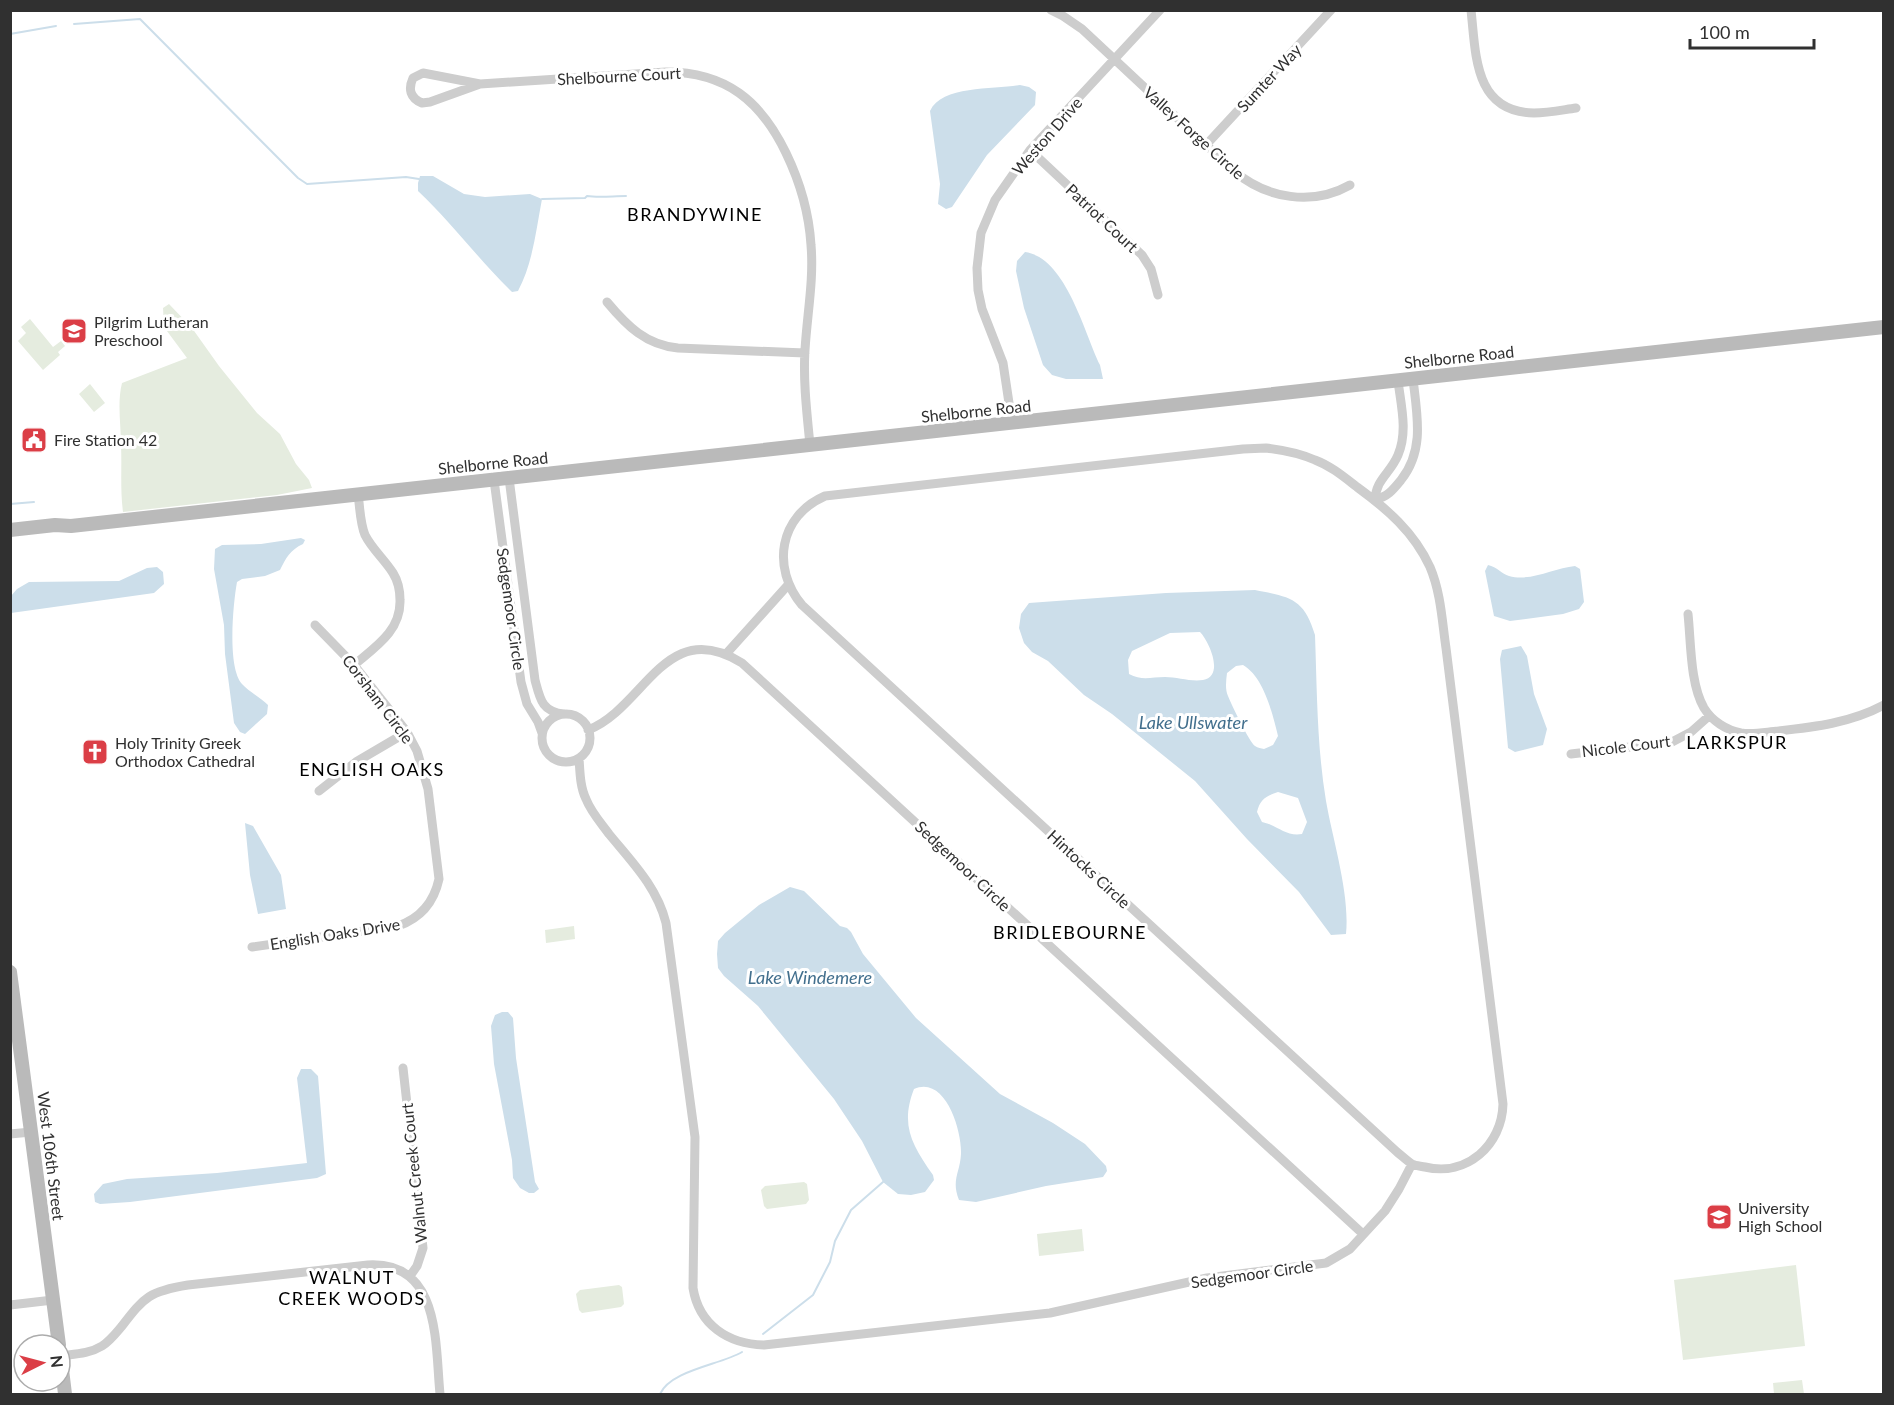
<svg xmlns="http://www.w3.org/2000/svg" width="1894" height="1405" viewBox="0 0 1894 1405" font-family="Lato,sans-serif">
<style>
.green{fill:#e5ecdf}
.water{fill:#ccdeea;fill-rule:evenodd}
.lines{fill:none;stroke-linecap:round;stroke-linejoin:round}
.stream{stroke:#ccdeea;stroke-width:2}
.street{stroke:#cdcdcd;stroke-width:9}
.secondary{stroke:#bababa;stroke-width:14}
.labels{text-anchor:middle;stroke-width:6;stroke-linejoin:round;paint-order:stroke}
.street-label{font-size:16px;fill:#303030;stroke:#fff}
.poi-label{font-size:16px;fill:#303030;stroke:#fff;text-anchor:start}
.neighbourhood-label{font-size:18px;letter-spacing:1.5px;fill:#000;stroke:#fff}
.water-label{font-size:18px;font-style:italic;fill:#426f8d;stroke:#fff}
</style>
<rect width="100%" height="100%" fill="#fff"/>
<path class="green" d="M 169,304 L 192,328 L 219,366 L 257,413 L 280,434 L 296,464 L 309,480 L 312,488 L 277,495 L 123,512 C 120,489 122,468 121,445 C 121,425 117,403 122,383 L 187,358 L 164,327 L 163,308 Z
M 30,319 L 53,347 L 61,341 L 65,346 L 58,352 L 60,355 L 43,370 L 18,341 L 26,333 L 21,327 Z
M 90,384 L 105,403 L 94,412 L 79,394 Z
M 574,926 L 575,939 L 546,943 L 545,930 Z
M 804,1182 L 807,1184 L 809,1200 L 806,1204 L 767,1209 L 764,1206 L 761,1190 L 765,1186 Z
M 1082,1229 L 1084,1251 L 1039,1256 L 1037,1234 Z
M 1796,1265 L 1805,1346 L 1683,1360 L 1674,1280 Z
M 619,1285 L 622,1287 L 624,1304 L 621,1307 L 582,1313 L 579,1310 L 576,1294 L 580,1290 Z
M 1802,1380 L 1804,1394 L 1774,1394 L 1773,1383 Z"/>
<path class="water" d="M 1020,85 L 1029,87 L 1036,92 L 1035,105 L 987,155 L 952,207 L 946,209 L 938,204 L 940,184 L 930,111 C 942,85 995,90 1020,85 Z
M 420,176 L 433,176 L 464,194 L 485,197 L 530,194 L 542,199 C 536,230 533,263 518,291 L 512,292 C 479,260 452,223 418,191 L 418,183 Z
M 1025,252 C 1066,258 1084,332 1100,365 L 1103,379 L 1066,379 L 1052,375 L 1043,365 L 1024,308 L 1016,271 L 1017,261 Z
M 301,538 L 305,540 L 303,544 C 290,550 286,558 280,570 L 265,576 L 242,579 L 237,582 C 233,604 227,667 242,684 C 248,691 261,698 268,705 L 267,714 L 245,734 L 240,732 L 234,723 L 225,654 L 224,625 L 214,569 L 215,549 L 222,545 L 261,544 Z
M 1488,565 C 1497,567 1502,574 1509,576 C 1531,582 1554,568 1575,566 L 1580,569 L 1584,602 L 1579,609 L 1563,614 L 1510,621 L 1494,616 L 1485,571 Z
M 157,567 L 163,572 L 164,584 L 154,593 L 11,613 L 11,596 L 17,589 L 29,582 L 119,581 L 147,568 Z
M 1255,590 C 1290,597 1304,598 1315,635 C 1317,691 1317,747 1326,801 C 1333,841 1350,894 1346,934 L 1331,935 L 1299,892 L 1247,839 L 1195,781 L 1112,714 L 1084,695 L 1048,661 L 1032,652 L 1024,643 L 1019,628 L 1021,614 L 1029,603 L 1166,593 ZM 1200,632 C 1209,641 1225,676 1203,680 C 1191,682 1177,677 1165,677 C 1151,677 1142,681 1129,674 L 1128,660 L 1132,651 L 1170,633 ZM 1243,665 C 1264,677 1273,715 1278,736 L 1273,745 L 1264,749 C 1261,748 1258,748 1255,746 C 1250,743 1231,704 1228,696 C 1225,689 1226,681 1227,673 L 1236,666 ZM 1278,792 L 1298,798 L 1307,822 L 1302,834 C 1286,837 1277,825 1262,822 L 1257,812 C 1260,799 1266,796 1278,792 Z
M 1521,646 L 1527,656 L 1534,694 L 1547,729 L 1543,745 L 1515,752 L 1508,748 L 1500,659 L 1502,650 Z
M 245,823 L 253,826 L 281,875 L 286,909 L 258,914 L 250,875 Z
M 790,887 L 804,891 L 840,926 L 847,928 L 851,932 L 863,954 L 916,1018 L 1000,1094 L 1053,1123 L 1085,1144 L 1106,1166 L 1107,1171 L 1103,1177 L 1046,1186 L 976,1202 L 959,1200 C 951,1180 960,1173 961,1154 C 962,1130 945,1075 914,1089 C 900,1125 912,1145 933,1175 L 934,1180 L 925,1192 L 911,1195 L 898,1194 L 883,1182 L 862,1141 L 834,1099 L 758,1006 L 724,976 L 718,968 L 717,954 L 718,941 L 725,933 L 759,905 Z
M 502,1012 L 508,1012 L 513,1018 L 516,1058 L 535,1182 L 539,1189 L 534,1193 L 529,1193 L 520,1188 L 513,1178 L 512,1160 L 494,1064 L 491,1026 L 495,1015 Z
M 301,1069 L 311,1069 L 318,1076 L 326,1174 L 317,1178 L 130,1202 L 100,1204 L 95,1202 L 94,1194 L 103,1184 L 127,1179 L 217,1173 L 307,1163 L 297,1078 Z"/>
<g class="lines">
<path class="stream" d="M 74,24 L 140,19 L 298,178 L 307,184 L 406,177 L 419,179
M 10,34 L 56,26
M 542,199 L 585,198 L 587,196 C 599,198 613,196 626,196
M 10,504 L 34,502
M 763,1334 L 813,1295 L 830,1262 L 835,1241 L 851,1210 L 883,1182
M 660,1394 C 671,1370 720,1365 742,1352"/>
<path class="street" d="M 1051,10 L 1063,16 L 1082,29 L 1234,171 C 1267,199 1313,206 1350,185
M 1471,10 C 1476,55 1474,112 1534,113 C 1548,113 1562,110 1576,108
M 423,73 L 480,84 L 430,102 L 422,103 C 410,98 408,89 413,78 Z
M 480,84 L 666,72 C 726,72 761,101 786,153 C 800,182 809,213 811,245 C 814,280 807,315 805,350 C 803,381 807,414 810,445
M 1206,145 L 1331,10
M 1030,150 L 1142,255 L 1151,269 L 1158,295
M 607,302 C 627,326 646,345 678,348 L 805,353
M 1012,423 L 1003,363 L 982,309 L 978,290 L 977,268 L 981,233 L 995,200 L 1030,150 L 1160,10
M 1266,448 C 1283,450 1299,453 1315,460 C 1331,466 1344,477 1357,487 C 1387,509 1414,532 1430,567 C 1441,593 1442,621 1446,648 L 1503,1104 C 1502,1145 1467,1177 1425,1167 C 1421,1166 1415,1166 1412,1164 C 1407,1161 1402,1156 1397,1152 L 802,605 C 771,568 779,516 825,496 L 1243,449 Z
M 509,478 L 535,680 C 540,699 542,712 564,714
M 494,480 L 521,682 L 527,704 L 538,722 L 542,733
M 1375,500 C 1388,496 1392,491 1401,480 C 1425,450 1417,415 1413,379
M 1375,500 C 1376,479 1390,474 1398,455 C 1408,432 1401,405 1398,381
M 1688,614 C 1691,642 1690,684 1704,708 C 1712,721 1726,730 1741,733 C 1753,735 1766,732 1778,731 C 1815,727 1850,723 1884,705
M 726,654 L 788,585
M 354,665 C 375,647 401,631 400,600 C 400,590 398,581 393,573 C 385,560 372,549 365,535 C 360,523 360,508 358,494
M542 738a24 24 0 1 1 48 0a24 24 0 1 1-48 0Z
M 588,730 C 645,708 665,615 742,663 L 1363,1234
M 1571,754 L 1672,742 L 1691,732 L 1709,716
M 579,758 C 580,772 580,787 586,799 C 591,812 601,823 609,834 C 632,862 657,887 666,923 L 695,1137 L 693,1288 C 699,1325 728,1344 764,1345 L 1050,1313 L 1207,1278 L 1326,1263 L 1350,1249 L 1385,1211 L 1399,1189 L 1412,1164
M 319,791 L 356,762 L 407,732
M 252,947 L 398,926 C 421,918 434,902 439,879 L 428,789 L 417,751 L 407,732 L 354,665 L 315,625
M 403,1068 L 423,1248 L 417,1266 L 410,1276
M 10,1134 L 31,1132
M 10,1305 L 53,1300
M 60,1356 C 75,1354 89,1354 102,1346 C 110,1341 116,1333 122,1326 C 144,1297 150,1291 188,1285 L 368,1265 C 441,1261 435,1344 440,1394"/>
<path class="secondary" d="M 10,530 L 55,525 L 71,526 L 1884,327
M 10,972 L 59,1345
M 60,1353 L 65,1394"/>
</g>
<defs>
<g id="school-square" transform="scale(1.35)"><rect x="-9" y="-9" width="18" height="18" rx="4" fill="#db3e46" stroke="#fff"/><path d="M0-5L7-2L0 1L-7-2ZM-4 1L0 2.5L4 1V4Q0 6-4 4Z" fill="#fff"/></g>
<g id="civic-square" transform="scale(1.35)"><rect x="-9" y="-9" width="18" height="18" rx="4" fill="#db3e46" stroke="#fff"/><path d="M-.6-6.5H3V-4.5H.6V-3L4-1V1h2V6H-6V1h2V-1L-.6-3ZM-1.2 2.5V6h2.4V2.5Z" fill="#fff"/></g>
<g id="church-square" transform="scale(1.35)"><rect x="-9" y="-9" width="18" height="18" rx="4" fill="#db3e46" stroke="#fff"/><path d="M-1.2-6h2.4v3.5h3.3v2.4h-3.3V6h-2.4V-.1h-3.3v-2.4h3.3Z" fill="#fff"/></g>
</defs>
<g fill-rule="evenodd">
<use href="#school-square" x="74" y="331"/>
<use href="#civic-square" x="34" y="440"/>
<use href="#church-square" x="95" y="752"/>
<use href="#school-square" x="1719" y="1217"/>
</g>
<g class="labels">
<g class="street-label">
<text transform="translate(619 76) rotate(-3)" y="6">Shelbourne Court</text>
<text transform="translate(1269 78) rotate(-47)" y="6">Sumter Way</text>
<text transform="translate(1194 133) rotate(42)" y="6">Valley Forge Circle</text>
<text transform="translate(1047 136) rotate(-49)" y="6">Weston Drive</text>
<text transform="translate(1102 218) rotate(43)" y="6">Patriot Court</text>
<text transform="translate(1459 357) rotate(-6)" y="6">Shelborne Road</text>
<text transform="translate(976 411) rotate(-6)" y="6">Shelborne Road</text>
<text transform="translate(493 463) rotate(-6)" y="6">Shelborne Road</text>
<text transform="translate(511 609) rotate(82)" y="6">Sedgemoor Circle</text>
<text transform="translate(378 699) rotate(53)" y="6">Corsham Circle</text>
<text transform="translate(1626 746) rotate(-7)" y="6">Nicole Court</text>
<text transform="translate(963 866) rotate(43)" y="6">Sedgemoor Circle</text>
<text transform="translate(1089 869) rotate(43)" y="6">Hintocks Circle</text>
<text transform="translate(335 934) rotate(-9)" y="6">English Oaks Drive</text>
<text transform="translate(51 1156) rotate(83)" y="6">West 106th Street</text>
<text transform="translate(414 1173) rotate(-96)" y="6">Walnut Creek Court</text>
<text transform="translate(1252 1274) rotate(-8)" y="6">Sedgemoor Circle</text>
</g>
<g class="poi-label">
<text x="94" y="328">Pilgrim Lutheran<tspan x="94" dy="18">Preschool</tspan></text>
<text x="54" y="446">Fire Station 42</text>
<text x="115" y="749">Holy Trinity Greek<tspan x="115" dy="18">Orthodox Cathedral</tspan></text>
<text x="1738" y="1214">University<tspan x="1738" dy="18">High School</tspan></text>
</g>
<g class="neighbourhood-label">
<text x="695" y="221">BRANDYWINE</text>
<text x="1737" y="749">LARKSPUR</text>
<text x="372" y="776">ENGLISH OAKS</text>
<text x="1070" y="939">BRIDLEBOURNE</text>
<text x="352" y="1284">WALNUT<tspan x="352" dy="21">CREEK WOODS</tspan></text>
</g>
<g class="water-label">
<text x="1193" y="729">Lake Ullswater</text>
<text x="810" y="984">Lake Windemere</text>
</g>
</g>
<rect width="1894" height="1405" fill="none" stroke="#303030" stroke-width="24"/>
<g transform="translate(42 1363) rotate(84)"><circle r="28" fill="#ffffff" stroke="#acacac" stroke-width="1.5"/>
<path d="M0-4.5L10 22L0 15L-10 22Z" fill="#db3e46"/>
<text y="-9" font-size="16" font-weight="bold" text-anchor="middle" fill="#303030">N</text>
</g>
<path d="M1690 39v9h124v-9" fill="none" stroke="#303030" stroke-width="3"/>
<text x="1699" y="39" font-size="18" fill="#303030" stroke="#ffffff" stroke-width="4.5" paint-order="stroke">100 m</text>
</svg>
